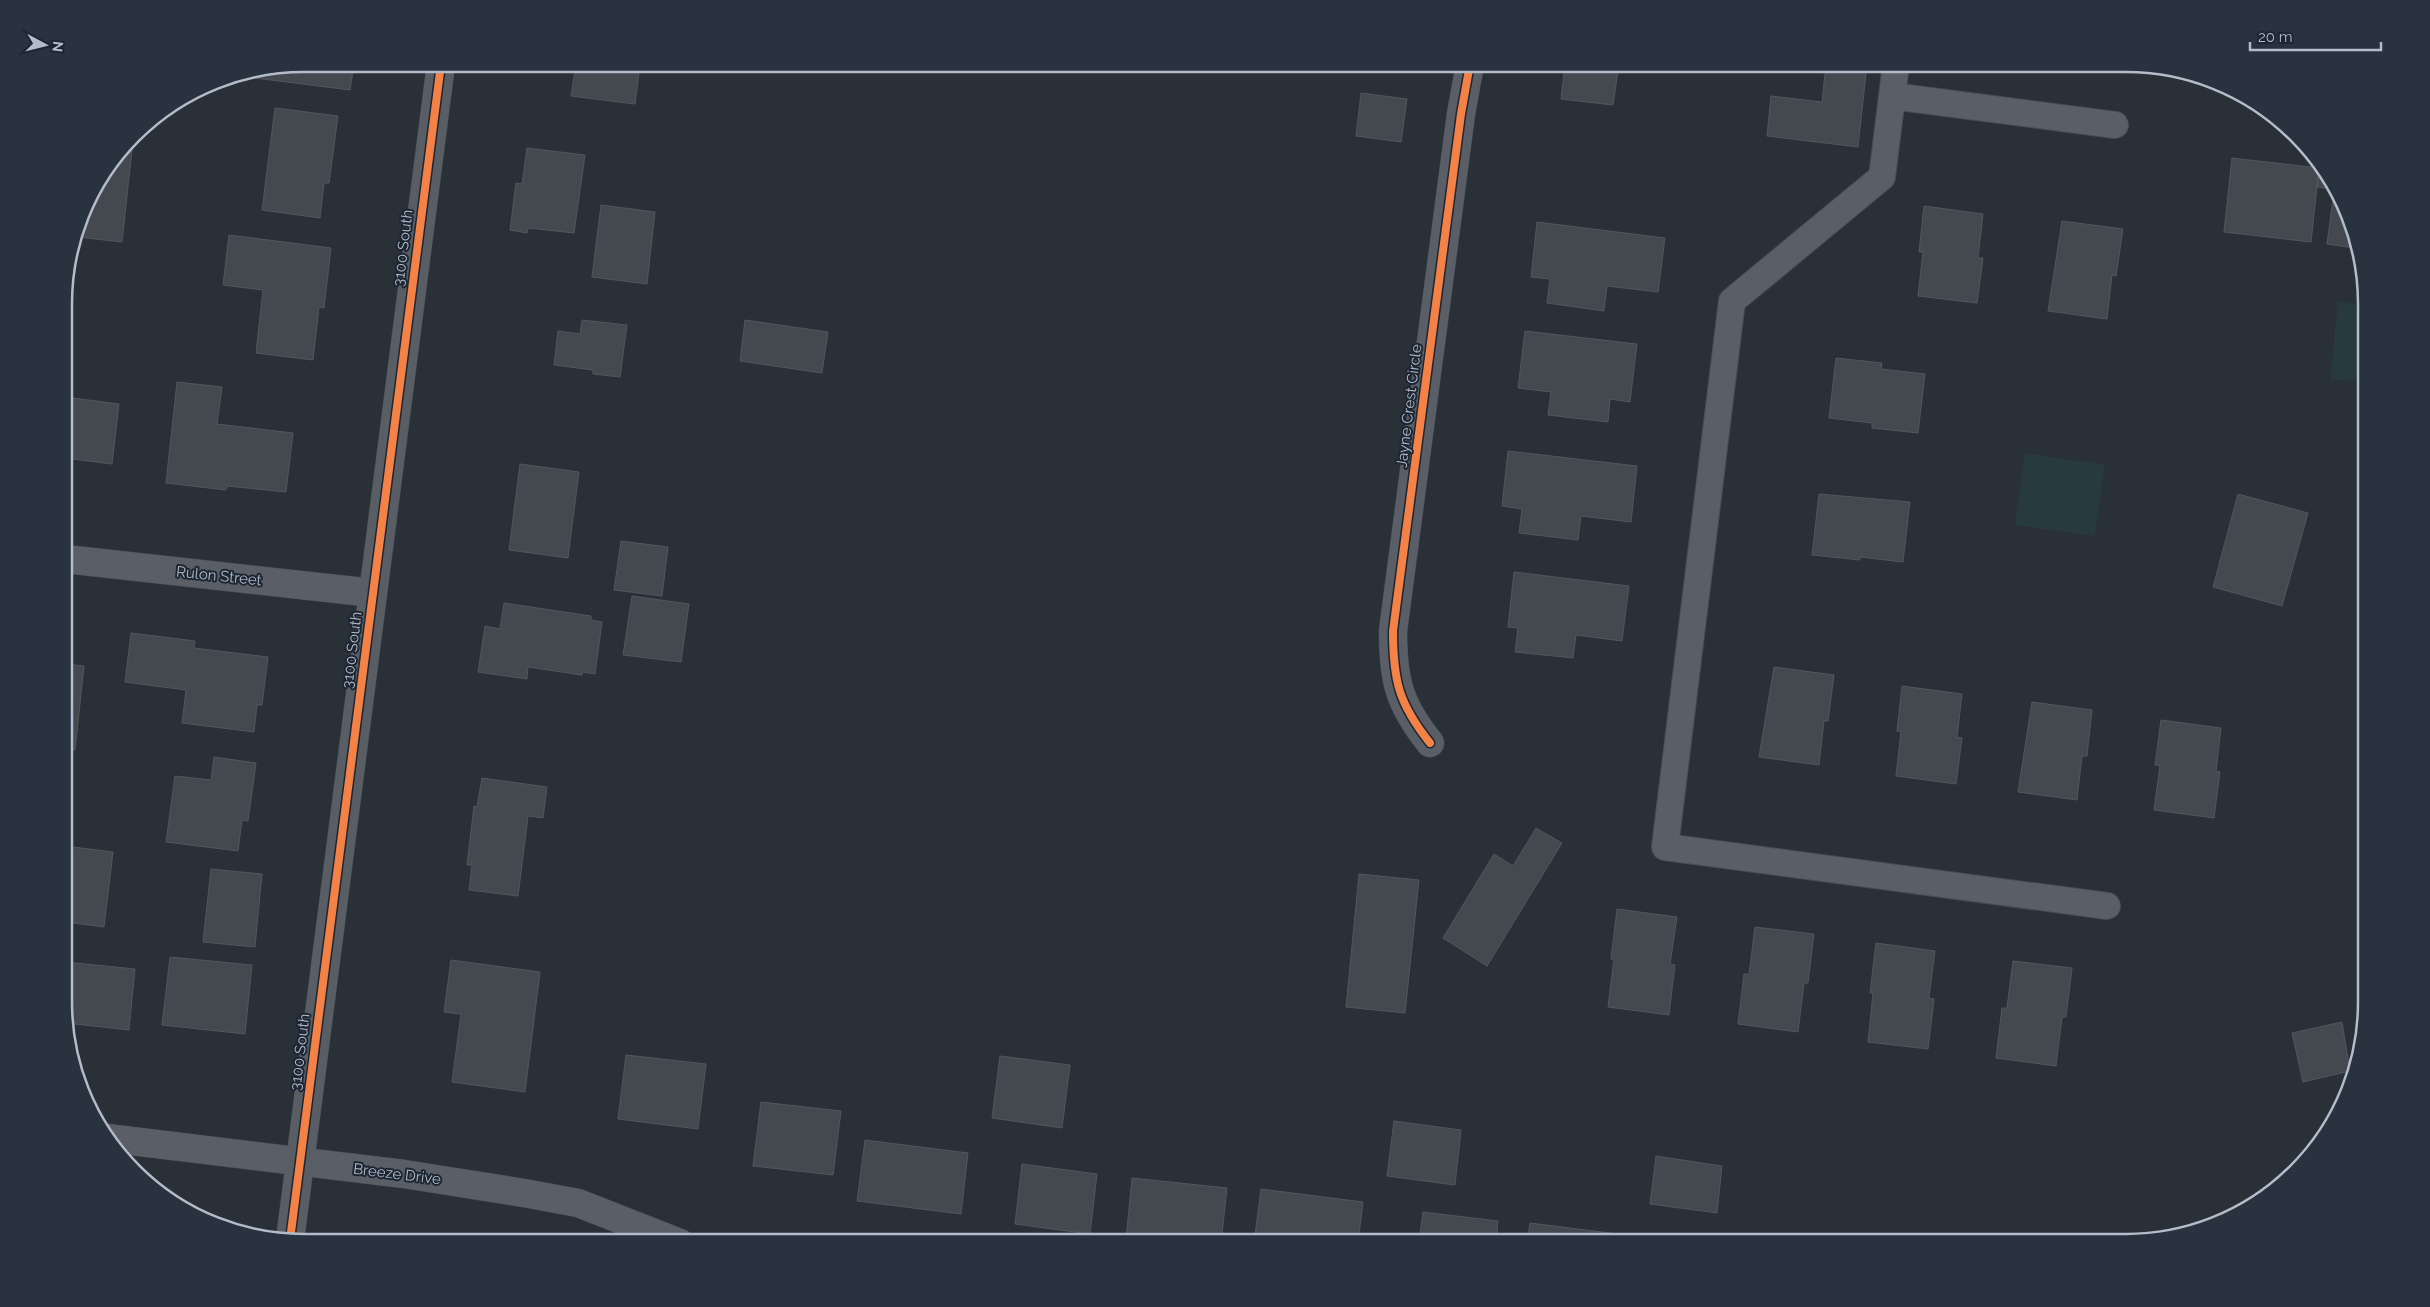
<svg xmlns="http://www.w3.org/2000/svg" width="2430" height="1307" viewBox="0 0 2430 1307" font-family="Raleway,sans-serif">
<style>
.green{fill:#273a3e}
.building{fill:#444950;stroke:#52575f}
.lines{fill:none;stroke-linecap:round;stroke-linejoin:round}
.lane-casing{stroke:#484c53;stroke-width:28}
.street-casing{stroke:#484c53;stroke-width:29}
.secondary-casing{stroke:#484c53;stroke-width:29}
.lane{stroke:#5a5e66;stroke-width:26}
.street{stroke:#5a5e66;stroke-width:28}
.secondary{stroke:#595d64;stroke-width:28}
.cycleway-casing{stroke:#1d2633;stroke-width:11}
.cycleway{stroke:#f48246;stroke-width:8}
.labels{text-anchor:middle;stroke-width:4;stroke-linejoin:round;paint-order:stroke}
.street-label{font-size:15px;fill:#b4bcc9;stroke:#1d2633}
.rim{fill:none;stroke:#b4bcc9;stroke-width:2.5}
</style>
<rect width="100%" height="100%" fill="#2a3038"/>
<path class="green" d="M 2338,302 L 2364,305 L 2365,382 L 2330,379 Z
M 2025,453 L 2105,465 L 2095,536 L 2015,525 Z"/>
<path class="building" d="M 305,64 L 354,64 L 350,90 L 247,77 Z
M 576,64 L 640,64 L 635,104 L 571,96 Z
M 1565,64 L 1619,64 L 1613,105 L 1561,99 Z
M 1826,64 L 1867,64 L 1858,147 L 1767,136 L 1771,96 L 1822,102 Z
M 1361,93 L 1407,99 L 1401,142 L 1356,136 Z
M 275,108 L 338,116 L 329,183 L 324,183 L 320,218 L 262,210 Z
M 527,148 L 585,155 L 574,233 L 528,228 L 527,233 L 510,230 L 516,183 L 522,184 Z
M 126,149 L 132,150 L 122,242 L 78,237 L 88,199 Z
M 2232,158 L 2319,168 L 2311,242 L 2224,232 Z
M 2319,168 L 2325,171 L 2332,189 L 2317,187 Z
M 2334,192 L 2354,248 L 2327,244 Z
M 601,205 L 655,212 L 647,284 L 592,277 Z
M 1924,206 L 1983,214 L 1978,258 L 1983,258 L 1977,303 L 1918,296 L 1923,252 L 1919,252 Z
M 2062,221 L 2123,229 L 2116,276 L 2112,275 L 2107,319 L 2048,311 Z
M 1537,222 L 1665,238 L 1658,292 L 1607,286 L 1604,311 L 1547,303 L 1550,279 L 1531,277 Z
M 229,235 L 331,248 L 324,308 L 319,307 L 313,360 L 256,353 L 263,290 L 223,285 Z
M 582,320 L 627,325 L 620,377 L 593,374 L 593,370 L 554,365 L 558,331 L 580,334 Z
M 745,320 L 828,332 L 822,373 L 740,361 Z
M 1525,331 L 1637,344 L 1630,402 L 1610,399 L 1608,422 L 1548,415 L 1551,392 L 1518,388 Z
M 1836,358 L 1882,363 L 1881,369 L 1925,374 L 1918,433 L 1872,428 L 1872,423 L 1829,418 Z
M 177,382 L 222,387 L 217,424 L 293,433 L 286,492 L 227,486 L 226,490 L 166,483 Z
M 65,397 L 119,404 L 112,464 L 65,458 Z
M 1508,451 L 1637,466 L 1631,522 L 1581,516 L 1578,540 L 1519,533 L 1522,509 L 1502,506 Z
M 520,464 L 579,472 L 568,558 L 509,550 Z
M 1819,494 L 1910,502 L 1903,562 L 1860,557 L 1860,560 L 1812,555 Z
M 2238,494 L 2308,513 L 2282,606 L 2213,587 Z
M 621,541 L 668,547 L 662,596 L 614,590 Z
M 1514,572 L 1629,586 L 1622,641 L 1576,635 L 1573,658 L 1515,652 L 1518,628 L 1508,627 Z
M 632,596 L 689,604 L 681,662 L 623,655 Z
M 504,603 L 591,616 L 591,620 L 602,622 L 595,674 L 583,672 L 582,675 L 528,667 L 527,679 L 478,672 L 485,626 L 500,629 Z
M 131,633 L 195,641 L 194,648 L 268,657 L 262,705 L 257,705 L 254,732 L 182,723 L 186,690 L 125,682 Z
M 65,664 L 84,666 L 75,750 L 65,749 Z
M 1774,667 L 1834,675 L 1828,721 L 1824,721 L 1819,765 L 1759,757 Z
M 1902,686 L 1962,694 L 1957,737 L 1962,738 L 1956,784 L 1896,776 L 1901,732 L 1897,731 Z
M 2032,702 L 2092,710 L 2087,756 L 2082,756 L 2077,800 L 2018,792 Z
M 2161,720 L 2221,728 L 2216,771 L 2220,772 L 2214,818 L 2154,810 L 2160,766 L 2155,765 Z
M 214,757 L 256,763 L 248,821 L 242,820 L 238,851 L 166,842 L 175,776 L 211,780 Z
M 482,778 L 547,787 L 543,818 L 528,816 L 518,896 L 469,890 L 472,865 L 467,865 L 474,806 L 477,807 Z
M 1536,828 L 1562,843 L 1487,966 L 1443,938 L 1494,854 L 1513,866 Z
M 65,846 L 113,852 L 104,927 L 66,922 Z
M 211,869 L 262,874 L 255,947 L 203,942 Z
M 1359,874 L 1419,880 L 1405,1013 L 1346,1007 Z
M 1617,909 L 1677,917 L 1670,964 L 1675,965 L 1669,1015 L 1608,1007 L 1614,959 L 1611,959 Z
M 1755,927 L 1814,934 L 1808,983 L 1804,983 L 1798,1032 L 1738,1024 L 1744,974 L 1749,974 Z
M 1876,943 L 1935,951 L 1929,998 L 1934,999 L 1928,1049 L 1868,1042 L 1873,993 L 1870,993 Z
M 170,957 L 252,965 L 245,1034 L 162,1025 Z
M 451,960 L 540,972 L 525,1092 L 452,1082 L 461,1014 L 444,1012 Z
M 2013,961 L 2072,968 L 2066,1017 L 2062,1017 L 2056,1066 L 1996,1058 L 2002,1008 L 2007,1008 Z
M 66,962 L 135,969 L 129,1030 L 66,1023 Z
M 2342,1022 L 2350,1071 L 2303,1082 L 2292,1033 Z
M 626,1055 L 706,1064 L 698,1129 L 618,1119 Z
M 1000,1056 L 1070,1065 L 1062,1128 L 992,1118 Z
M 761,1102 L 841,1111 L 833,1175 L 753,1166 Z
M 1394,1121 L 1461,1130 L 1455,1185 L 1387,1176 Z
M 865,1140 L 968,1153 L 961,1214 L 857,1201 Z
M 1656,1156 L 1722,1166 L 1717,1213 L 1650,1204 Z
M 1022,1164 L 1097,1174 L 1090,1234 L 1015,1224 Z
M 1132,1178 L 1227,1188 L 1221,1243 L 1166,1243 L 1126,1239 Z
M 1261,1189 L 1363,1202 L 1358,1243 L 1254,1243 Z
M 1423,1212 L 1498,1221 L 1496,1243 L 1419,1243 Z
M 1530,1223 L 1634,1236 L 1633,1243 L 1527,1243 Z"/>
<g class="lines">
<g class="lane-casing">
<path id="lane" d="M 1896,64 L 1882,177 L 1732,301 L 1665,847 L 2107,906
M 1892,96 L 2115,125"/>
</g>
<g class="street-casing">
<path id="street" d="M 65,559 L 373,593
M 1430,743 C 1399,704 1393,681 1393,631 L 1461,114 L 1470,64
M 107,1138 L 404,1174 L 524,1193 L 578,1203 L 680,1243"/>
</g>
<g class="secondary-casing">
<path id="secondary" d="M 290,1240 L 441,64"/>
</g>
<use href="#lane" class="lane"/>
<use href="#street" class="street"/>
<use href="#secondary" class="secondary"/>
<g class="cycleway-casing">
<path id="cycleway" d="M 1430,743 C 1399,704 1393,681 1393,631 L 1461,114 L 1470,64
M 290,1240 L 441,64"/>
</g>
<use href="#cycleway" class="cycleway"/>
</g>
<g class="labels">
<g class="street-label">
<text transform="translate(403 248) rotate(-83)" y="5">3100 South</text>
<text transform="translate(1409 406) rotate(-83)" y="5">Jayne Crest Circle</text>
<text transform="translate(219 576) rotate(6)" y="5">Rulon Street</text>
<text transform="translate(352 650) rotate(-83)" y="5">3100 South</text>
<text transform="translate(300 1052) rotate(-83)" y="5">3100 South</text>
<text transform="translate(397 1174) rotate(7)" y="5">Breeze Drive</text>
</g>
</g>
<path d="M0 0H2430V1307H0ZM304 72H2126A232 232 0 0 1 2358 304V1002A232 232 0 0 1 2126 1234H304A232 232 0 0 1 72 1002V304A232 232 0 0 1 304 72Z" fill="#29323f" fill-rule="evenodd"/>
<path class="rim" d="M304 72H2126A232 232 0 0 1 2358 304V1002A232 232 0 0 1 2126 1234H304A232 232 0 0 1 72 1002V304A232 232 0 0 1 304 72Z"/>
<g transform="translate(45 45) rotate(97)" stroke="#1d2633" stroke-width="4" paint-order="stroke">
<path d="M0-4L9 19L0 12L-9 19Z" fill="#b4bcc9"/>
<text y="-8" font-size="14" font-weight="bold" text-anchor="middle" fill="#b4bcc9">N</text>
</g>
<path d="M2250 42v8h131v-8" fill="none" stroke="#b4bcc9" stroke-width="2.5"/>
<text x="2258" y="42" font-size="15" fill="#b4bcc9" stroke="#1d2633" stroke-width="4" paint-order="stroke">20 m</text>
</svg>
